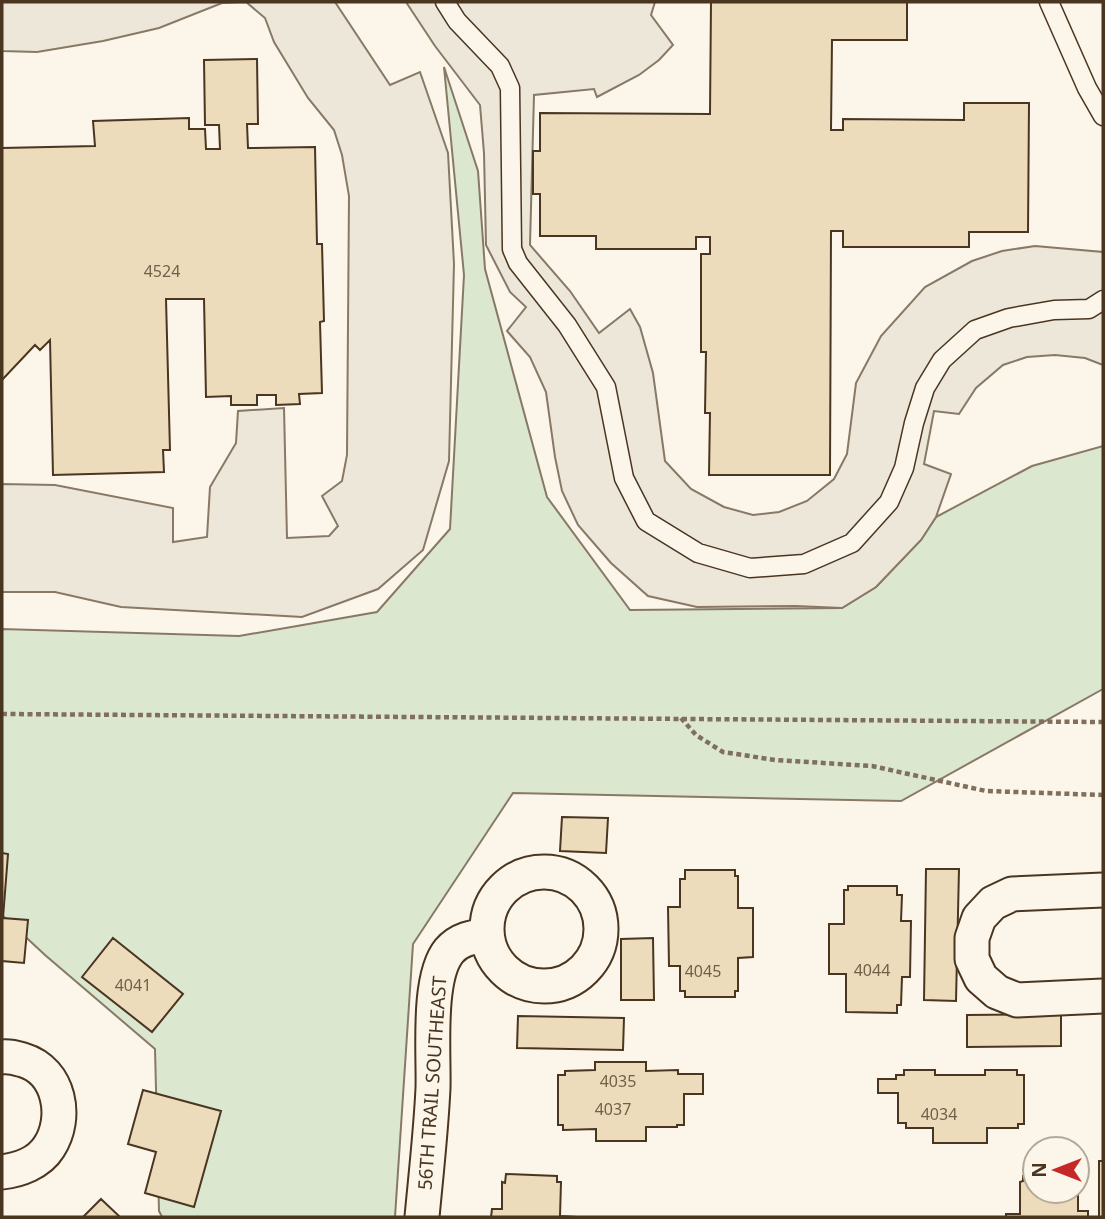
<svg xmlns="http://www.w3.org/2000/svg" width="1105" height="1219" viewBox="0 0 1105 1219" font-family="'Noto Sans',sans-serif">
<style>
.green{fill:#dce7d0;stroke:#887966;stroke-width:2}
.parking{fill:#ede7d9;stroke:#887966;stroke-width:2}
.building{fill:#ecdcbc;stroke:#4a3520;stroke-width:2}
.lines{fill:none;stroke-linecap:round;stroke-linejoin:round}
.lane-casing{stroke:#4a3520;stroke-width:21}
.street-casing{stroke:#4a3520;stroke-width:37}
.path{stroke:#7f6f5c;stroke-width:4.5;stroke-dasharray:5 3.5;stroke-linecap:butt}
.lane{stroke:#fbf6e9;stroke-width:18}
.street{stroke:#fbf6e9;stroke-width:33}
.labels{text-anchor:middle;stroke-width:5;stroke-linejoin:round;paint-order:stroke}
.number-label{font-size:16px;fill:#725f47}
.street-label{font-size:19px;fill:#4a3520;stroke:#fbf6e9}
</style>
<rect width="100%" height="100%" fill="#fbf6e9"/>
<path class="green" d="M 444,67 L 478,171 L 485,269 L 547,497 L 630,610 L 842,608 L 876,587 L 921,540 L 936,517 L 1032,466 L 1103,446 L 1103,689 L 901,801 L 513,793 L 413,944 L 395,1217 L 162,1217 L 159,1211 L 155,1049 L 45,955 L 2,915 L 2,629 L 239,636 L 377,612 L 450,529 L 464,275 Z"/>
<path class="parking" d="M 2,2 L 335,2 L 390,85 L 420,72 L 448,153 L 454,264 L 449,461 L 423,550 L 378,589 L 302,617 L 121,607 L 55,592 L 2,592 L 2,484 L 55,485 L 173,508 L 173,542 L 207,537 L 210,487 L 236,443 L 238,411 L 284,408 L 287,538 L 329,536 L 338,526 L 322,496 L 342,481 L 347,455 L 349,196 L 342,155 L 334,130 L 308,98 L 274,42 L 265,18 L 246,2 L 222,3 L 159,28 L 103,41 L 37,52 L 2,51 Z
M 406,2 L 655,2 L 651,15 L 673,45 L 659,60 L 639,75 L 597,97 L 594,89 L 534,95 L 530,245 L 570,291 L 599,333 L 630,309 L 640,327 L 653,373 L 665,461 L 691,489 L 724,507 L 753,515 L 779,512 L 807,501 L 834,479 L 847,454 L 856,383 L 881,336 L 925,287 L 972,261 L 1002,251 L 1035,246 L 1103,252 L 1103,365 L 1085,358 L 1055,355 L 1027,357 L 1003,365 L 976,388 L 959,414 L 934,411 L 924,464 L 951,474 L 936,517 L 921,540 L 876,587 L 842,608 L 796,606 L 697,607 L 648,596 L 611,563 L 578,525 L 562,491 L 555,457 L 546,392 L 530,357 L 507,331 L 526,307 L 510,292 L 486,245 L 484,153 L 480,105 L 435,46 Z"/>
<path class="building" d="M 711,2 L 907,2 L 907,40 L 832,40 L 831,130 L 843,130 L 843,119 L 964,120 L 964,103 L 1029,103 L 1028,232 L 969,232 L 969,247 L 843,247 L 843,231 L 831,231 L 830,475 L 709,475 L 710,413 L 705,413 L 706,352 L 701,352 L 701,254 L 710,254 L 710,237 L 696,237 L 696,249 L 596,249 L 596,236 L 540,236 L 540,194 L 533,194 L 533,151 L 540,151 L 540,113 L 710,114 Z
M 257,59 L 258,124 L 247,124 L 248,148 L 315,147 L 317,244 L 322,244 L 324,321 L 320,322 L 322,393 L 299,394 L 300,404 L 276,405 L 276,395 L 257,395 L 257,405 L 231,405 L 231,396 L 206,397 L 204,299 L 166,299 L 170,450 L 163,450 L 164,472 L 53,475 L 50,340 L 40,350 L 35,345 L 2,380 L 2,148 L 95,146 L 93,121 L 189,118 L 189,129 L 205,129 L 206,149 L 220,149 L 219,125 L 205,125 L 204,60 Z
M 562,817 L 608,818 L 606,853 L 560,851 Z
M 2,853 L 8,854 L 3,918 L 28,920 L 24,963 L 2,961 Z
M 926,869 L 959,869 L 956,1001 L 924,1000 Z
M 685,870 L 735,870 L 735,876 L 738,876 L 738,908 L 753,908 L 753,957 L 738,958 L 738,991 L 735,991 L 735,997 L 685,997 L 685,991 L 680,991 L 680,966 L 669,966 L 668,907 L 680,907 L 680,879 L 685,879 Z
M 848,886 L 897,886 L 897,895 L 902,895 L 901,921 L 911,921 L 910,977 L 902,977 L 901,1005 L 897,1005 L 897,1013 L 846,1012 L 846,974 L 829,974 L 829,924 L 844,924 L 844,890 L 848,890 Z
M 113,938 L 183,994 L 152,1032 L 82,977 Z
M 653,938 L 654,1000 L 621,1000 L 621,939 Z
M 1061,1014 L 1061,1046 L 967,1047 L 967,1015 Z
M 518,1016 L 624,1018 L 623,1050 L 517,1048 Z
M 595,1062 L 646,1062 L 646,1071 L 678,1070 L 678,1074 L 703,1074 L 703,1094 L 684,1094 L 684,1125 L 677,1125 L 677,1127 L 646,1127 L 646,1141 L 596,1141 L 596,1129 L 563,1130 L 563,1125 L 558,1125 L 558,1075 L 565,1075 L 565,1071 L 595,1070 Z
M 904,1070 L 935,1070 L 935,1075 L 985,1075 L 985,1070 L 1017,1070 L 1017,1075 L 1024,1075 L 1024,1124 L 1018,1124 L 1018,1128 L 987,1128 L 987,1143 L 933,1143 L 933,1128 L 906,1128 L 906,1123 L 898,1123 L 898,1093 L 878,1093 L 878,1079 L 896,1079 L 896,1075 L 904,1075 Z
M 143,1090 L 221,1111 L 194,1207 L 145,1193 L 156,1152 L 128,1144 Z
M 1099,1161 L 1103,1161 L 1103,1217 L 1099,1217 Z
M 506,1174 L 557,1176 L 557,1182 L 561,1182 L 560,1216 L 578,1217 L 491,1217 L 492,1209 L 502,1209 L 502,1182 L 505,1183 Z
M 1023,1176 L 1035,1176 L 1035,1191 L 1077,1191 L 1077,1184 L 1078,1184 L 1078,1211 L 1088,1211 L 1088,1217 L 1006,1217 L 1006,1214 L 1020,1214 L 1020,1182 L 1023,1181 Z
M 101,1199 L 120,1217 L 83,1217 Z"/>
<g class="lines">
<g class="lane-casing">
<path id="lane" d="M 445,2 L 457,21 L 500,66 L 510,88 L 512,249 L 518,263 L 567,325 L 606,387 L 624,478 L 646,521 L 698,553 L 750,568 L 804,564 L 852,543 L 889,502 L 904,468 L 914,423 L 925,388 L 942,360 L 975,330 L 1009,318 L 1054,310 L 1089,309 L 1103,300
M 1049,2 L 1087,88 L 1103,116"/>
</g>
<g class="street-casing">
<path id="street" d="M487 929a57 57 0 1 1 114 0a57 57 0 1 1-114 0Z
M 1103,890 L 1012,894 L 993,903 L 979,918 L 972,938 L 972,959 L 981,978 L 997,992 L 1017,1000 L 1103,996
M 2,1057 C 10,1056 16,1058 23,1060 C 60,1071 68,1118 49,1147 C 39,1163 19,1170 2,1172
M 422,1217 C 426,1174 431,1131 433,1088 C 434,1053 427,978 449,951 C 459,939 473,937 487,935"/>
</g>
<path class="path" d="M 2,714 L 1103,722
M 681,718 L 696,735 L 723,752 L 775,760 L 872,766 L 986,791 L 1103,795"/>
<use href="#lane" class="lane"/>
<use href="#street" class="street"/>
</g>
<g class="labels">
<g class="number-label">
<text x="162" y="277">4524</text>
<text x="872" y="976">4044</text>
<text x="703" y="977">4045</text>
<text x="133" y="991">4041</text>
<text x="618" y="1087">4035</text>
<text x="613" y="1115">4037</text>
<text x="939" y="1120">4034</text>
</g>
<g class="street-label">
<text transform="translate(432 1083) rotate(-86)" y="7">56TH TRAIL SOUTHEAST</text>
</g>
</g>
<rect width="1105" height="1219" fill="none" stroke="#4a3520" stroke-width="7"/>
<g transform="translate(1056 1170) rotate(270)"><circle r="33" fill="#fbf6e9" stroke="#b4a999" stroke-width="2"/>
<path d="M0-5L12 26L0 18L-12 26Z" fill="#c62828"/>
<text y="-10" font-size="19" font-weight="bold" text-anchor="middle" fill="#4a3520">N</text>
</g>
</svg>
